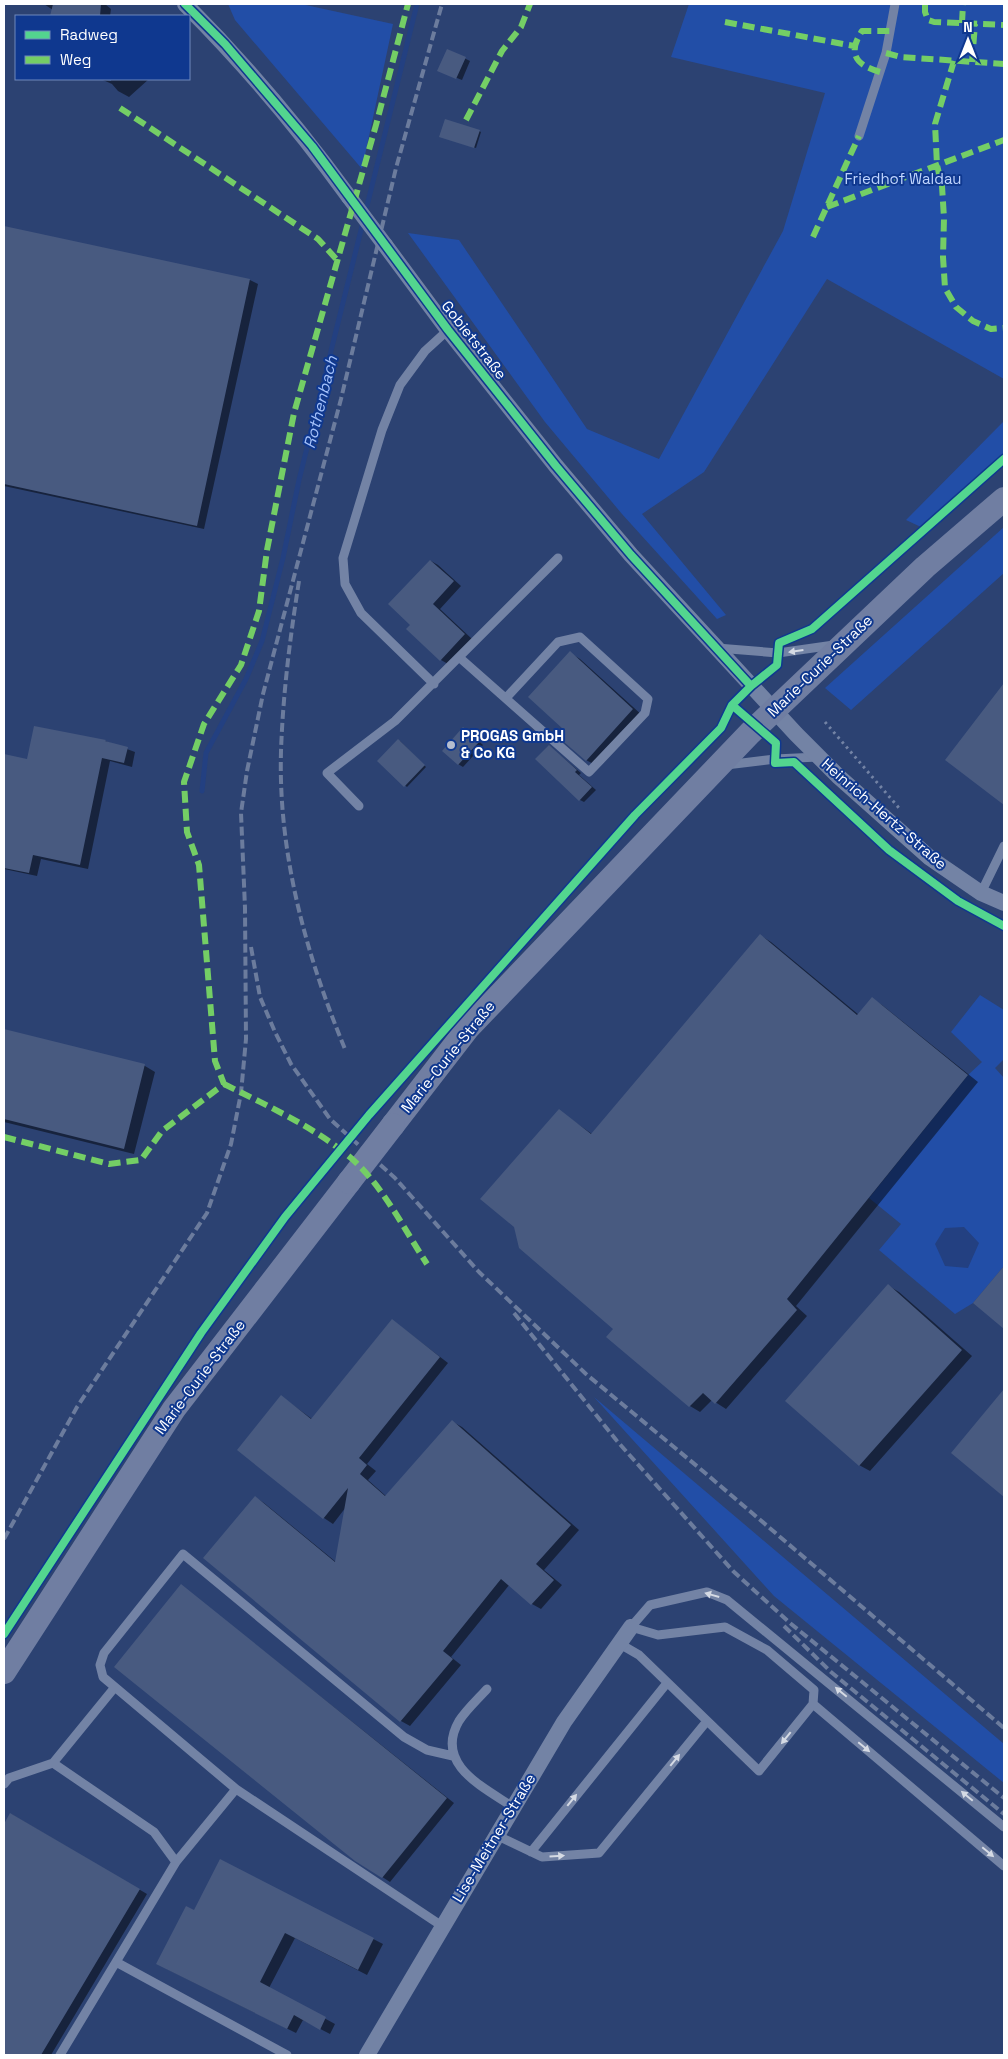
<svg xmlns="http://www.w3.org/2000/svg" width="1008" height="2059" viewBox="0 0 1008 2059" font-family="'Space Grotesk',sans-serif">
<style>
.green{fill:#224ea7}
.water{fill:#234081}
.shadow{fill:#0007}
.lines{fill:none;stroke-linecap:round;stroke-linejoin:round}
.stream{stroke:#234081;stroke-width:5}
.building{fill:#485a80}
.path{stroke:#7383a5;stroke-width:3;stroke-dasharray:2.5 4;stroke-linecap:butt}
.lane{stroke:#7383a5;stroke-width:9}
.street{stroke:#7383a5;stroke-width:16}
.secondary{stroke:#707ea2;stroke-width:24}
.rail{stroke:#6c7c9d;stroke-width:4;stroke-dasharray:9 4;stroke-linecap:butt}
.street-bridge{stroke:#7383a5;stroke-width:16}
.secondary-bridge{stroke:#707ea2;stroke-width:24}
.quiet{stroke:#74ce65;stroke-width:6;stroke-dasharray:12 6;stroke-linecap:butt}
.cycleway-casing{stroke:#0f388f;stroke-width:11}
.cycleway{stroke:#53d58f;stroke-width:8}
.oneway{fill:#d5dae4}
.poi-dot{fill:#b5bdce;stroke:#0f388f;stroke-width:2}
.labels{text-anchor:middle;stroke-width:4;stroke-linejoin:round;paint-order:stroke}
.park-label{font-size:15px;fill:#c0d5fe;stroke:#0f388f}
.street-label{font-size:15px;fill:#fff;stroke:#0f388f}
.poi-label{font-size:15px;font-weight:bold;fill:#fff;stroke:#0f388f;text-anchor:start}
.water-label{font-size:16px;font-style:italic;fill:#a4c1fa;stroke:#0f388f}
</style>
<rect width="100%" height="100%" fill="#2c4272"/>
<path class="green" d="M 228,4 L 301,4 L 393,24 L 362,169 L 235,20 Z
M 689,4 L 1004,4 L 1004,379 L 827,279 L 704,472 L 642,514 L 726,615 L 717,619 L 622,514 L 545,422 L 408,233 L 459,240 L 587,429 L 659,459 L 783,231 L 825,93 L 671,57 Z
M 1004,421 L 1004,454 L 921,527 L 906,520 Z
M 1004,527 L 1004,573 L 851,710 L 825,688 Z
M 980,995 L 1004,1010 L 1004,1059 L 995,1068 L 1004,1078 L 1004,1266 L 973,1303 L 955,1314 L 879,1250 L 901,1224 L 869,1198 L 968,1075 L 982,1062 L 951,1032 Z
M 594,1397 L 1004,1744 L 1004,1783 L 774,1596 Z"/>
<path class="water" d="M 964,1227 L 979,1243 L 968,1268 L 945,1266 L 935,1244 L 945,1228 Z"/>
<path class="shadow" d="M 44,4 L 105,4 L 111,9 L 110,16 L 51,16 L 53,10 Z
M 448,50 L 470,61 L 462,80 L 442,72 Z
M 111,79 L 149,79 L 129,97 L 118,91 L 112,84 L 103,80 L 111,81 Z
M 479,131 L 481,132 L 476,148 L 442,137 Z
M 4,227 L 250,280 L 258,284 L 204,529 L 4,486 Z
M 431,561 L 438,565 L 461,586 L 440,609 L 472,639 L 448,664 L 441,660 L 412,625 Z
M 570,653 L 580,659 L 643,716 L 597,766 L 586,760 L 565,729 Z
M 1004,685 L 1004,803 L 947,760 Z
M 35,727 L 105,741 L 135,752 L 132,767 L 110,761 L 88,869 L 41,859 L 37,876 L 4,869 L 4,756 L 28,761 Z
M 468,732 L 483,745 L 463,767 L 458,764 Z
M 400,741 L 426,767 L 407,787 L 378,761 Z
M 549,746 L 581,773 L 579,775 L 596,790 L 584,802 L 580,800 Z
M 761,936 L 771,942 L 859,1015 L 872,999 L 882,1005 L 978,1082 L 796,1306 L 807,1316 L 726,1409 L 712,1400 L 700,1412 L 690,1406 L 614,1329 L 559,1111 L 592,1134 Z
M 4,1030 L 145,1066 L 155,1072 L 134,1154 L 4,1122 Z
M 1004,1268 L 1004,1328 L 975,1303 Z
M 889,1286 L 899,1292 L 972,1356 L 870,1471 L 859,1465 Z
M 392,1320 L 448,1363 L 367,1464 L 376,1471 L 368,1480 L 387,1497 L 453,1422 L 462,1427 L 579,1530 L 544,1570 L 562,1585 L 541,1609 L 532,1604 L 510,1584 L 451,1657 L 461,1665 L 410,1726 L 401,1721 L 205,1558 L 255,1497 L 264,1503 L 336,1562 L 346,1507 L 333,1524 L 324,1518 L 239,1449 L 282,1397 L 312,1419 Z
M 1004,1391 L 1004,1496 L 953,1453 Z
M 182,1586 L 454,1803 L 390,1882 L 356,1860 Z
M 11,1814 L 147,1894 L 51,2055 L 4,2055 L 4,1826 Z
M 221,1861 L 383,1944 L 367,1975 L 295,1938 L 269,1988 L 335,2024 L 330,2034 L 303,2020 L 296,2033 L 167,1969 Z"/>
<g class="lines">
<path class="stream" d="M 365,214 L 417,4
M 202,791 L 206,753 L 246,679 L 262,641 L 283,558 L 299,480 L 363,222"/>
</g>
<path class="building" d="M 53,4 L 101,4 L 100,16 L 50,16 Z
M 447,49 L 466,57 L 456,79 L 437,71 Z
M 445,119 L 480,130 L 474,148 L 439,137 Z
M 4,226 L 250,279 L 197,526 L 4,484 Z
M 430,560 L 454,581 L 433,604 L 465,634 L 440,661 L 406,629 L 410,625 L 388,604 Z
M 570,651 L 633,709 L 586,761 L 557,736 L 563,729 L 528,697 Z
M 1004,683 L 1004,805 L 945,760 Z
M 34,726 L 106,740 L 105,741 L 128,747 L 124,763 L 102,758 L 80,865 L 33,855 L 29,873 L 4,868 L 4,754 L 27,759 Z
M 463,727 L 479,742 L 458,765 L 442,751 Z
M 398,739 L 425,765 L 404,787 L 377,761 Z
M 549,745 L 577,770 L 575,772 L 592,787 L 579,801 L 535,759 Z
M 760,934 L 857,1015 L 872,997 L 968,1075 L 787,1299 L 797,1310 L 715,1404 L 703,1393 L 689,1407 L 606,1337 L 613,1329 L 519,1248 L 514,1227 L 480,1199 L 559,1109 L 591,1134 Z
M 4,1029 L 145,1064 L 124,1149 L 4,1119 Z
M 1004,1266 L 1004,1329 L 973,1303 Z
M 888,1284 L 962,1350 L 859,1466 L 785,1401 Z
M 392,1319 L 440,1357 L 359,1458 L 367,1465 L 360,1474 L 385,1496 L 452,1420 L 571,1525 L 536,1564 L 554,1580 L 531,1605 L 501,1579 L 443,1651 L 453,1659 L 400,1722 L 203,1558 L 255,1496 L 335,1562 L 348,1488 L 323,1519 L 237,1450 L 281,1395 L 311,1419 Z
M 1004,1389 L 1004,1497 L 951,1453 Z
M 181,1584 L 447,1798 L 382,1878 L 355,1861 L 114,1667 Z
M 10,1813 L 140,1889 L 41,2055 L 4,2055 L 4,1824 Z
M 220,1859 L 374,1938 L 358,1970 L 285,1933 L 260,1982 L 326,2017 L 320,2030 L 294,2015 L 287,2029 L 156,1964 L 186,1906 L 194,1910 Z"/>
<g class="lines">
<path class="path" d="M 825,722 L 899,808"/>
<path class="lane" d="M 859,136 L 886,53 L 895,4
M 717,648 L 778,653 L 834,645
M 460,658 L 589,772 L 645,713 L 648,699 L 580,637 L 558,642 L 506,698
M 434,684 L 361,613 L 345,584 L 343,558 L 382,430 L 400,385 L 425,351 L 448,330
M 726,765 L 775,759 L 818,757
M 359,806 L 327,773 L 395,721 L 558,558
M 981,893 L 1004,846
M 620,1644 L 639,1655 L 759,1771 L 813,1704 L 814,1690 L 767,1650 L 725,1627 L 658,1635 L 631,1627 L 650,1605 L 707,1592 L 727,1600 L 1004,1827
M 115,1687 L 53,1763 L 154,1832 L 176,1862
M 487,1689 C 478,1699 466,1710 459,1721 C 434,1764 483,1787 513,1807
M 813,1704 L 1004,1866
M 4,1784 L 9,1778 L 53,1763
M 236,1789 L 103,1677 L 100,1665 L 104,1653 L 183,1554 L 404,1737 L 427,1750 L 453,1756
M 496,1835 L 542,1857 L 599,1853 L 707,1721
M 531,1852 L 667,1683
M 60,2055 L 116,1962
M 287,2055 L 116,1962 L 176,1862 L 236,1789 L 442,1926"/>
<path class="street" d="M 185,4 C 245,64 299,128 349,197
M 385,245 L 448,330 L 556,466 L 631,555 L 796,734 L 839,777 L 930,858 L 981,893 L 1004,903
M 367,2055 L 564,1722 L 631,1627"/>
<path class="secondary" d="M 393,1125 L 468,1028 L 750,733 L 925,567 L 1004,499
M 4,1672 L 174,1409 L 349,1182"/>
<path class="rail" d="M 299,581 C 290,638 283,693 281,751 C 278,853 306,955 345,1049
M 251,947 L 260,997 L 275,1032 L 291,1064 L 330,1119 L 395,1178 L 479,1272 L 586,1374 L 704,1472 L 1004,1728
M 514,1313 L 617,1441 L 733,1571 L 790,1623 L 1004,1798
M 4,1539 L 77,1407 L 207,1213 L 231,1144 L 241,1093 L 246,1039 L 245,908 L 241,813 L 247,771 L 263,694 L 341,399 L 396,168 L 442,4
M 784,1626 L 831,1672 L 1004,1814"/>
<path class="street-bridge" d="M 349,197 L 385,245"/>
<path class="secondary-bridge" d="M 349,1182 L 393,1125"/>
<path class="quiet" d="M 925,4 L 925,12 L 928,20 L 934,22 L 1004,25
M 725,22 L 854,46
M 962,23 L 963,4
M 886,53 L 901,57 L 1004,64
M 954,61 L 935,124 L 937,165 L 942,186 L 944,218 L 943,257 L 945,288 L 956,307 L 973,321 L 991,329 L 1004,328
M 972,62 L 975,24
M 880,72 C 856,65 847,54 862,31 L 890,31
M 120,108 L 318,239 L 338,261
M 466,120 L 502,51 L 521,27 L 530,4
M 827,207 L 1004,140
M 813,237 L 859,136
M 224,1084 C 268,1106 314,1127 351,1158 C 383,1186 404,1229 427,1264
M 4,1137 L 109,1164 L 141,1160 L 162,1131 L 224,1084 L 215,1061 L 199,865 L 187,832 L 184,782 L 204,724 L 241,665 L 259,611 L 267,550 L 294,413 L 376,125 L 408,4"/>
<g class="cycleway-casing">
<path id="cycleway" d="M 185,4 L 225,44 L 312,146 L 448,330 L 556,466 L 631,555 L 751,686
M 732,705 L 776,743 L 775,763 L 794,762 L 889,850 L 958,901 L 1004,926
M 4,1634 L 201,1333 L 285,1217 L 369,1115 L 635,815 L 721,728 L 732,705 L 751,686 L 777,665 L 779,643 L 812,629 L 1004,459"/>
</g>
<use href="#cycleway" class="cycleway"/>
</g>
<defs><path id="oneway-solid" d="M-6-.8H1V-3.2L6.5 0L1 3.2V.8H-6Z" transform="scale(1.25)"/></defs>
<g class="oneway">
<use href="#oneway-solid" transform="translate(796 651) rotate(172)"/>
<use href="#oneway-solid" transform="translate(712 1595) rotate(-164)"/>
<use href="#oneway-solid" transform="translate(841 1692) rotate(-140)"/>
<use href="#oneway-solid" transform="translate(786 1738) rotate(129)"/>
<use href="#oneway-solid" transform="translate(864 1747) rotate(40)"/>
<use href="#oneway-solid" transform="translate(675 1760) rotate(-51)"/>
<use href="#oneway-solid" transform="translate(967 1796) rotate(-140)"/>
<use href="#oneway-solid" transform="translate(572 1800) rotate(-51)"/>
<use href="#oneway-solid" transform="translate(988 1852) rotate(40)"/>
<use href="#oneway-solid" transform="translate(557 1856) rotate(-4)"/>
</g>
<circle class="poi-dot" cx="451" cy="745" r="5"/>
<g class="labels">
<g class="park-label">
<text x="903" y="184">Friedhof Waldau</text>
</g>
<g class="street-label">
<text transform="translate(474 340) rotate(52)" y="5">Gobietstraße</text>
<text transform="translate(820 666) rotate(-44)" y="5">Marie-Curie-Straße</text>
<text transform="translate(884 814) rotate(41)" y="5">Heinrich-Hertz-Straße</text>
<text transform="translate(448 1057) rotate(-51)" y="5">Marie-Curie-Straße</text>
<text transform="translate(200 1377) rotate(-53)" y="5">Marie-Curie-Straße</text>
<text transform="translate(494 1838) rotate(-59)" y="5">Lise-Meitner-Straße</text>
</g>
<g class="poi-label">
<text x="461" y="741">PROGAS GmbH<tspan x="461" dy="17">&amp; Co KG</tspan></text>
</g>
<g class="water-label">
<text transform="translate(320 402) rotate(-76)" y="6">Rothenbach</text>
</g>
</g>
<rect width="1008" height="2059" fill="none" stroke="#ffffff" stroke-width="10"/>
<rect x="15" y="15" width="175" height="65" fill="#0f388f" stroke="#6f88bc"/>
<rect x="25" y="31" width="25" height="8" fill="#53d58f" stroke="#6f88bc"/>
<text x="60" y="40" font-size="15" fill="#ffffff">Radweg</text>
<rect x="25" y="56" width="25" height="8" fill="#74ce65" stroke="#6f88bc"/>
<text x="60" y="65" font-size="15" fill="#ffffff">Weg</text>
<g transform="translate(968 40)" stroke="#0f388f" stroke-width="4" paint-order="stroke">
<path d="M0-4L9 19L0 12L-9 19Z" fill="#ffffff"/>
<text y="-8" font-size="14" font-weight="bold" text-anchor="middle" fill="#ffffff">N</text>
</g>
</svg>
